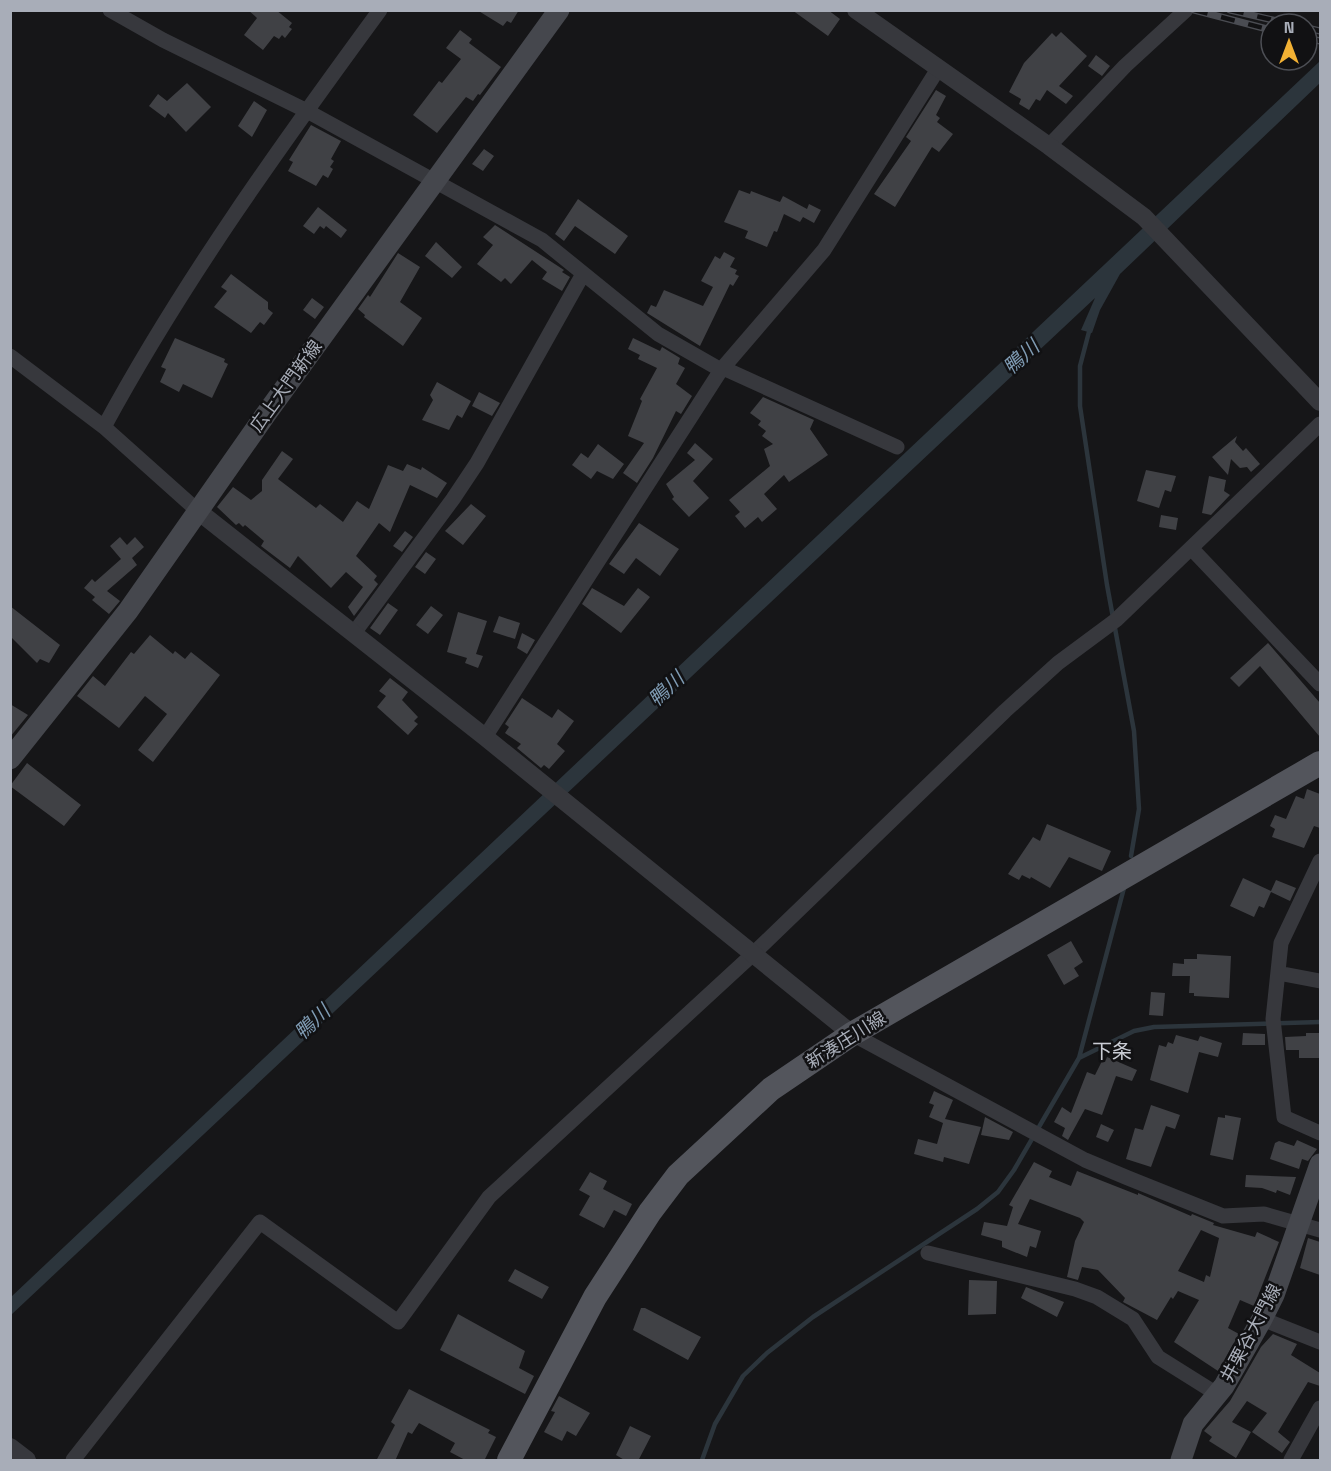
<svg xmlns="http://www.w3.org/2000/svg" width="1331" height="1471" viewBox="0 0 1331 1471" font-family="'Space Grotesk','Noto Sans JP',sans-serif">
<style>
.water{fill:#2c353c}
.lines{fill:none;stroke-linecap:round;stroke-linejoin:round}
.stream{stroke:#2c353c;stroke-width:4.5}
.building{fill:#404145;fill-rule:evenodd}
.minor{stroke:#37383d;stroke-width:15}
.tertiary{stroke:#37383d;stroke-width:18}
.secondary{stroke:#45474d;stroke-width:21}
.primary{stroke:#53555c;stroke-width:24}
.rail-casing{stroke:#4a4c52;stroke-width:7}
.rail{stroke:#111113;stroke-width:4.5;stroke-dasharray:14;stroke-linecap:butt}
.labels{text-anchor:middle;stroke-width:5;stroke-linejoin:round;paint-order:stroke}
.street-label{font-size:18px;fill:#a8adb8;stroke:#111113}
.water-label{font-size:20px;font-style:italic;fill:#7f9bb3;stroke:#111113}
.neighbourhood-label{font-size:20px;fill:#c9ccd4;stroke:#111113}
</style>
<rect width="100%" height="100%" fill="#161618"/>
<path class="water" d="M 1320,61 L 1320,83 L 1120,274 L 1100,310 L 1092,333 L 1081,330 L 1095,298 L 11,1315 L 11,1297 Z"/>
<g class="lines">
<path class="stream" d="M 1090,328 L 1080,366 L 1080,406 L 1107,585 L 1134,731 L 1139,809 L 1131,856
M 1079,1058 L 1134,1031 L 1154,1027 L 1320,1022
M 702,1460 L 715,1424 L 743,1376 L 767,1353 L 813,1317 L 977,1209 L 998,1192 L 1014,1170 L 1079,1058 L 1124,888"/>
</g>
<path class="building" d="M 248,10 L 276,10 L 292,23 L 289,27 L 292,29 L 285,38 L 282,35 L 279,39 L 274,36 L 263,50 L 244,35 L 257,18 Z
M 477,10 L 519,10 L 511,23 L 507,21 L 503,26 Z
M 792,10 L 828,10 L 840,19 L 828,36 Z
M 460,30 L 472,39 L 469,43 L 501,67 L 480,95 L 478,94 L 473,101 L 466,97 L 437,133 L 413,115 L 439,81 L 442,83 L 461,59 L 446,48 Z
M 1061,32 L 1087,56 L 1059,86 L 1073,96 L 1066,104 L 1047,90 L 1040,101 L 1036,99 L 1029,110 L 1019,104 L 1021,99 L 1009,92 L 1024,63 L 1052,33 L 1056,37 Z
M 1096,55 L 1110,66 L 1102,76 L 1088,66 Z
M 187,83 L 211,107 L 186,132 L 168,113 L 165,118 L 149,106 L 158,94 L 167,101 Z
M 936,90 L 946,96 L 936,115 L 940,118 L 937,122 L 953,134 L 939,152 L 932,147 L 895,207 L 874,194 L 911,141 L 906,137 Z
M 254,101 L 267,110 L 252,137 L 238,126 Z
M 311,125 L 341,141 L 331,159 L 334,161 L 330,167 L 333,169 L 328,178 L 323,175 L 316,186 L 288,171 L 293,162 L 289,160 Z
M 484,149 L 494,156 L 483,171 L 472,164 Z
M 739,190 L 750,194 L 751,191 L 780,202 L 783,196 L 807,209 L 809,204 L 821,210 L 814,223 L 803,217 L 800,222 L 784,214 L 777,232 L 774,231 L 767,247 L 745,238 L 748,231 L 724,222 Z
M 578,199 L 628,236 L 615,254 L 575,226 L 564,241 L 555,234 Z
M 318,207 L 347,230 L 341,238 L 326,226 L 324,229 L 320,226 L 314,234 L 303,226 Z
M 495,225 L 564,270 L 562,272 L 570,277 L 562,291 L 542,279 L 547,272 L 532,260 L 511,284 L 505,278 L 501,282 L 477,264 L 493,245 L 483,237 Z
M 436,242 L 462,267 L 452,278 L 425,256 Z
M 724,252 L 735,258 L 730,267 L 737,270 L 735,274 L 739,276 L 733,286 L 730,284 L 700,346 L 647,313 L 651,305 L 656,307 L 664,290 L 703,306 L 713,287 L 701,281 L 715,256 L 720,259 Z
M 398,253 L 420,267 L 400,302 L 422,318 L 403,346 L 364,317 L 365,315 L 358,309 L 368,295 L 370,297 Z
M 231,274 L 268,302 L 268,309 L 273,313 L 264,325 L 260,322 L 251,333 L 214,307 L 227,291 L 221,287 Z
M 312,298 L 324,307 L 315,319 L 303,310 Z
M 175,338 L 225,359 L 224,362 L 228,364 L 212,398 L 183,384 L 179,392 L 160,382 L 166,369 L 161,367 Z
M 633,338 L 660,351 L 662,347 L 680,358 L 678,364 L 685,368 L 676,384 L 692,396 L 681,414 L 676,411 L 653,458 L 637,483 L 623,473 L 644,443 L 628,436 L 642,401 L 640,399 L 657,368 L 638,359 L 640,355 L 628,349 Z
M 437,382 L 471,401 L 462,418 L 457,415 L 449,430 L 422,420 L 433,400 L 430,395 Z
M 479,392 L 500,403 L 492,416 L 472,406 Z
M 763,397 L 814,420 L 810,429 L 828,455 L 789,482 L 784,475 L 764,494 L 777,509 L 762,522 L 758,517 L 745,528 L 735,516 L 740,512 L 729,500 L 770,466 L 764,449 L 773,444 L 762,436 L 766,431 L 758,425 L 761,421 L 750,413 Z
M 1237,436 L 1235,442 L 1243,451 L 1246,448 L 1260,464 L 1251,472 L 1247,467 L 1240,468 L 1231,459 L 1228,475 L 1212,457 Z
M 695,443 L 713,459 L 693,481 L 709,498 L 689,517 L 672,499 L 674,497 L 666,484 L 695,460 L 687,453 Z
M 598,444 L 624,464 L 613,479 L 597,471 L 591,479 L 572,465 L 581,453 L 588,458 Z
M 282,451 L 293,459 L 278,479 L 316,508 L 320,504 L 343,522 L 357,501 L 369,509 L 388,465 L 403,471 L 407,464 L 421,470 L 422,467 L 447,483 L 437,498 L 410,485 L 390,532 L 379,523 L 356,556 L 377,576 L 374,580 L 378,584 L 354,616 L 348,607 L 363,587 L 346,572 L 331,588 L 298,556 L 290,568 L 261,546 L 264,541 L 245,525 L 243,527 L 239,523 L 236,525 L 217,507 L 233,487 L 251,500 L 262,491 L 262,480 Z
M 1146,470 L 1176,476 L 1171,492 L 1165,490 L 1159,508 L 1137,501 Z
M 1209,476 L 1226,480 L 1224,491 L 1230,495 L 1211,515 L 1202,513 Z
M 471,504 L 486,516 L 463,545 L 445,531 Z
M 1161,515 L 1178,518 L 1176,530 L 1159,527 Z
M 639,523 L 679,549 L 660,576 L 636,558 L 624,574 L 609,564 Z
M 405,531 L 413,537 L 402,552 L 393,546 Z
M 120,537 L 127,545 L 135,537 L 144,547 L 132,558 L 137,565 L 107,591 L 120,601 L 109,614 L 92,600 L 95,597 L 84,588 L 92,579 L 95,582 L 121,559 L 110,546 Z
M 426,552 L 436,559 L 425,574 L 415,567 Z
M 592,588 L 624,606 L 638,588 L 650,597 L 621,633 L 582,604 Z
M 388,603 L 398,610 L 380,635 L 370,628 Z
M 10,606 L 60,645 L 49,663 L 40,659 L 37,663 L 10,636 Z
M 431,606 L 443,615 L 428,634 L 416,625 Z
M 458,612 L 487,621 L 476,654 L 483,656 L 478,668 L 465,663 L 467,658 L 447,652 Z
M 499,616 L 520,623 L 515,639 L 493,632 Z
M 522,633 L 535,640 L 527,654 L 517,648 Z
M 150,635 L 173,654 L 175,651 L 185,659 L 191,652 L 220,675 L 153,762 L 138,750 L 167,714 L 145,696 L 119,728 L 77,696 L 93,676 L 105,686 L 131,652 L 134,654 Z
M 1268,643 L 1320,703 L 1320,737 L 1260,666 L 1239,687 L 1230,678 Z
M 390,678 L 408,692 L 402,700 L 418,717 L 414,721 L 418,724 L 408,735 L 377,707 L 386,696 L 379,691 Z
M 522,698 L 552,718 L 558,709 L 574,721 L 557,744 L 565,751 L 549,769 L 544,765 L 541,768 L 517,748 L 521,744 L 505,733 L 509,727 L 505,724 Z
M 10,704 L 28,715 L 10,737 Z
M 27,763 L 81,805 L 64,826 L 10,786 Z
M 1307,789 L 1320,794 L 1320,828 L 1314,826 L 1304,848 L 1272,837 L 1275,829 L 1270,826 L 1275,815 L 1286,819 L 1296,796 L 1304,799 Z
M 1047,824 L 1111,851 L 1102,871 L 1069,857 L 1050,888 L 1031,877 L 1030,879 L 1022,875 L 1019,880 L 1008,874 L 1033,837 L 1040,841 Z
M 1243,878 L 1271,891 L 1276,880 L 1296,888 L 1290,901 L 1271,892 L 1264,908 L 1259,906 L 1254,917 L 1230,906 Z
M 1071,941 L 1083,962 L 1074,968 L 1079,976 L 1064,985 L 1047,955 Z
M 1197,954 L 1231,956 L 1229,998 L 1194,996 L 1194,993 L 1189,993 L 1190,976 L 1172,976 L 1173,963 L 1184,964 L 1184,959 L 1197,959 Z
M 1151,992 L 1165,993 L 1163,1016 L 1149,1015 Z
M 1243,1033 L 1265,1034 L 1265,1045 L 1242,1045 Z
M 1306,1033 L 1320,1033 L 1320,1058 L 1299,1058 L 1299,1050 L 1286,1050 L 1285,1037 L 1306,1036 Z
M 1176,1035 L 1198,1041 L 1200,1036 L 1222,1043 L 1218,1057 L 1199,1052 L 1188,1093 L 1150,1080 L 1159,1045 L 1166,1047 L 1168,1042 L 1173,1044 Z
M 1107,1057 L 1137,1070 L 1132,1081 L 1116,1076 L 1102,1115 L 1085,1109 L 1068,1140 L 1062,1136 L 1065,1128 L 1054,1122 L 1062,1107 L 1071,1113 L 1087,1072 L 1095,1075 L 1102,1061 L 1105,1062 Z
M 934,1091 L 953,1100 L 945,1119 L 981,1127 L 969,1164 L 944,1157 L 943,1162 L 914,1154 L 918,1139 L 937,1144 L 943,1123 L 929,1117 L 934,1105 L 929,1103 Z
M 1151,1105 L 1180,1115 L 1175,1129 L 1166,1126 L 1151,1167 L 1126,1159 L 1135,1128 L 1143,1130 Z
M 1225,1115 L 1241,1118 L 1233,1160 L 1210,1155 L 1218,1117 L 1225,1118 Z
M 985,1117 L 1013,1132 L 1009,1140 L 981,1135 Z
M 1101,1124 L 1114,1130 L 1108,1142 L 1096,1137 Z
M 1297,1140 L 1317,1149 L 1308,1161 L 1302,1159 L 1299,1169 L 1270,1159 L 1275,1143 L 1279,1141 L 1294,1146 Z
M 1034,1162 L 1052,1171 L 1049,1177 L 1071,1186 L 1077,1171 L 1138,1195 L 1138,1193 L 1191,1216 L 1192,1214 L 1214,1223 L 1213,1225 L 1255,1237 L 1257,1232 L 1279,1242 L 1254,1306 L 1240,1300 L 1228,1328 L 1239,1334 L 1218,1371 L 1174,1342 L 1199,1300 L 1178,1291 L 1173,1299 L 1171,1297 L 1157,1320 L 1123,1302 L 1125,1298 L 1098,1270 L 1082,1267 L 1078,1280 L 1067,1277 L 1075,1241 L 1084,1222 L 1080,1218 L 1030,1199 L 1018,1224 L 1041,1231 L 1036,1248 L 1030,1246 L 1027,1257 L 1002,1247 L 1002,1241 L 981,1235 L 984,1222 L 1007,1226 L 1013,1207 L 1009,1205 ZM 1201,1230 L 1219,1238 L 1210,1277 L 1206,1275 L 1204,1282 L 1178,1271 Z
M 590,1172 L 607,1181 L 603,1189 L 632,1204 L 626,1216 L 614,1210 L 604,1228 L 579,1215 L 590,1196 L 579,1190 Z
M 1246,1175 L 1296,1177 L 1290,1195 L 1277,1190 L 1276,1193 L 1262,1188 L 1245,1187 Z
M 1308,1238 L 1320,1242 L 1320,1275 L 1300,1268 Z
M 515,1269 L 549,1287 L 542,1299 L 508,1281 Z
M 969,1280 L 997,1281 L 996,1314 L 968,1315 Z
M 1026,1287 L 1064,1302 L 1057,1317 L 1021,1298 Z
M 641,1308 L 645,1308 L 701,1337 L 688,1360 L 633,1330 Z
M 458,1314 L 525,1351 L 519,1368 L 534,1376 L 525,1394 L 440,1350 Z
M 1273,1334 L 1297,1344 L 1291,1355 L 1320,1373 L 1320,1386 L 1308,1382 L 1278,1432 L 1290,1442 L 1282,1453 L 1252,1432 L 1267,1413 L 1247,1401 L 1232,1422 L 1251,1432 L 1236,1458 L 1209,1441 L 1212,1437 L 1204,1431 L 1230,1401 L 1261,1347 Z
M 409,1389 L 490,1430 L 488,1433 L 496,1437 L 484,1461 L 467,1461 L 450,1452 L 455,1443 L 419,1423 L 412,1434 L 408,1432 L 395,1461 L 376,1461 L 395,1425 L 391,1422 Z
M 559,1396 L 590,1413 L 576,1436 L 567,1431 L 562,1441 L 544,1432 L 555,1412 L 551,1411 Z
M 630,1426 L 651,1436 L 638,1461 L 626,1461 L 616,1455 Z"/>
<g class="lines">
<path class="minor" d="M 110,10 L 163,40 L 307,111 L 542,240 L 658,334 L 721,370
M 1049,146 L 1125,66 L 1186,10
M 10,356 L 104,427 L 198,511
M 723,368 L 897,447
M 104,427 C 183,281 281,145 380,10
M 1191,548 L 1320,684
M 354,633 L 453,499 L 477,463 L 583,274
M 485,737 L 721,370 L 824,250 L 938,69
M 1320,861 L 1281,943 L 1273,1019 L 1284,1117 L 1320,1133
M 1278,973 L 1320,981
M 852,1034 L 1085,1160 L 1128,1178 L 1223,1216 L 1264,1214 L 1320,1230
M 928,1253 L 1075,1289 L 1097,1297 L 1133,1319 L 1158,1357 L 1217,1394
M 1262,1319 L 1320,1342
M 73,1460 L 260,1222 L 398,1322 L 489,1197 L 752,955 L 1005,711 L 1058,663 L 1116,620 L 1320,424
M 1291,1460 L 1320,1408"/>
<path class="tertiary" d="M 856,10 L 1049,146 L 1144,217 L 1320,402
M 198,511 L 485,737 L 852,1034
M 10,1447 L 27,1460"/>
<path class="secondary" d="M 10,759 L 128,611 L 266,414 L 559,10
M 1181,1460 L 1193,1424 L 1224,1386 L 1262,1319 L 1274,1295 L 1320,1164"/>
<path class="primary" d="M 509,1460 L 595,1297 L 650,1212 L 678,1175 L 771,1089 L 852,1034 L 1320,763"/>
<g class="rail-casing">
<path id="rail" d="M 1194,10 L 1271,30
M 1230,10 L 1290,24
M 1307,28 L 1320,31
M 1307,38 L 1320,41"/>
</g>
<use href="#rail" class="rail"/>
</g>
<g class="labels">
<g class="street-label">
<text transform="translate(286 386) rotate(-54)" y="6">広上大門新線</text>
<text transform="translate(846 1040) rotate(-32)" y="6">新湊庄川線</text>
<text transform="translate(1251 1333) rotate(-62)" y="6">井栗谷大門線</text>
</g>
<g class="water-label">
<text transform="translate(1021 357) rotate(-42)" y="7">鴨川</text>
<text transform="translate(666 689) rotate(-43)" y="7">鴨川</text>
<text transform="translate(312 1022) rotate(-43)" y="7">鴨川</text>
</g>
<g class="neighbourhood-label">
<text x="1112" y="1058">下条</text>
</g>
</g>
<rect width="1331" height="1471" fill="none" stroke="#a8adb8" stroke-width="24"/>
<g transform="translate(1289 42)"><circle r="28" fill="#111113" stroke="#4d4f55" stroke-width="1.5"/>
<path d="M0-4.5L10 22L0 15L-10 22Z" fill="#f2b134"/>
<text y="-9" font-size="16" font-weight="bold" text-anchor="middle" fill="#a8adb8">N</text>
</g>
</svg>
